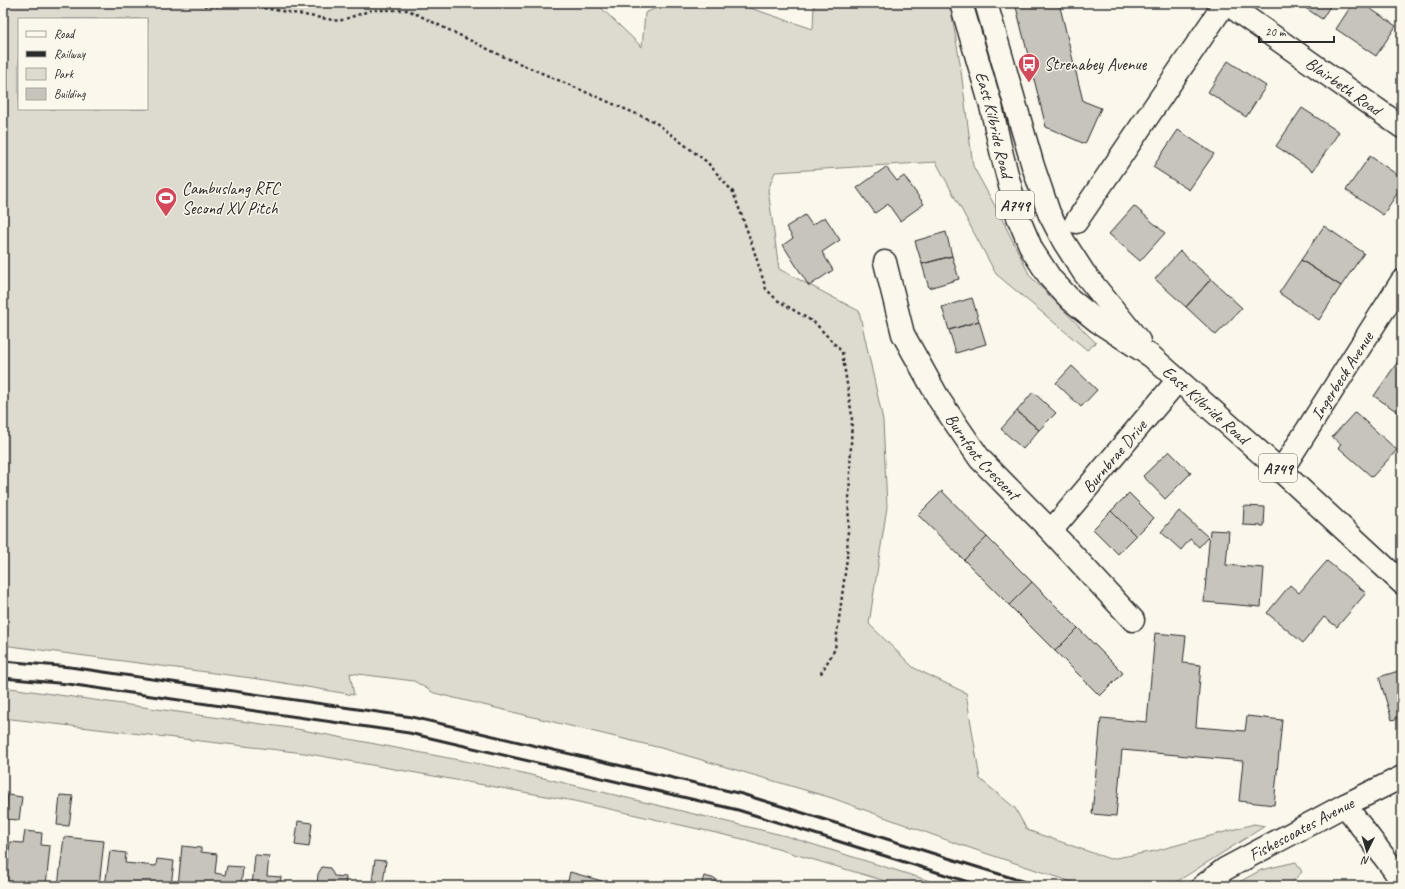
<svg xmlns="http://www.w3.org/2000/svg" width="1405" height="889" viewBox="0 0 1405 889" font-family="Caveat,sans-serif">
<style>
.green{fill:#dddad0;stroke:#84827e;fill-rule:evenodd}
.building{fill:#c7c4bc;stroke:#2b2b2b}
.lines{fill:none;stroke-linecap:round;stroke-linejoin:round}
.minor-casing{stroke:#2b2b2b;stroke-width:25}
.tertiary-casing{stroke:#2b2b2b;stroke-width:25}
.primary-casing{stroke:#2b2b2b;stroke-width:25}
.path{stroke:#2b2b2b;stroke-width:2.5;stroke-dasharray:3 3;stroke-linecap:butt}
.minor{stroke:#fbf7ec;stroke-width:22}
.tertiary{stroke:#fbf7ec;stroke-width:22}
.primary{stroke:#fbf7ec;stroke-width:22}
.rail{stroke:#2b2b2b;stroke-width:3}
.labels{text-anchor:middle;stroke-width:3;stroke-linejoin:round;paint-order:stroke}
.shield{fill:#fbf7ec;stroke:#696865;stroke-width:1}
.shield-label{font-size:16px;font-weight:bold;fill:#2b2b2b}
.poi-label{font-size:17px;fill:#2b2b2b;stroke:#fbf7ec;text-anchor:start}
.street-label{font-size:17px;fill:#2b2b2b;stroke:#fbf7ec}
</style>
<rect width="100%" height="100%" fill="#fbf7ec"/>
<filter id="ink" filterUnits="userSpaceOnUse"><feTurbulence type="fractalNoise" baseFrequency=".025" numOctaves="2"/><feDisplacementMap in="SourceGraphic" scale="8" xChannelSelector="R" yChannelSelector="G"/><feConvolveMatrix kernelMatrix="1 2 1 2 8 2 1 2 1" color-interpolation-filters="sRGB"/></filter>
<g filter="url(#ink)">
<path class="green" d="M 3,3 L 596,3 L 642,47 L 645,13 L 668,3 L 735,3 L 813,29 L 814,3 L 948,3 L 951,10 L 960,63 L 973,166 L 1001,217 L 1030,276 L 1096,343 L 1087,350 L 996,274 L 936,162 L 775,172 L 768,190 L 779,269 L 859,311 L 883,420 L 887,507 L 869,624 L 914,668 L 966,693 L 980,779 L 1015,808 L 1027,830 L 1110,859 L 1155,851 L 1254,824 L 1265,826 L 1170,886 L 1084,886 L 955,843 L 832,798 L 661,748 L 434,693 L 414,681 L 350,673 L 354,695 L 266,680 L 3,645 ZM 19,19 L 147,19 L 147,109 L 19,109 Z
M 3,687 L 297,729 L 506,769 L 786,836 L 946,886 L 902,886 L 747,840 L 574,801 L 304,753 L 3,718 Z
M 1296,862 L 1302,872 L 1288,886 L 1232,886 L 1261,870 Z"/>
<path class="building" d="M 1015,3 L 1059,3 L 1083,101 L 1101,108 L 1085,144 L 1046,127 Z
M 1298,3 L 1332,3 L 1322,19 Z
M 1353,3 L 1362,3 L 1396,26 L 1376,56 L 1336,29 Z
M 1228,61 L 1266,86 L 1246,117 L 1208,92 Z
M 1302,108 L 1339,132 L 1313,171 L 1276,146 Z
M 1178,130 L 1214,154 L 1189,190 L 1153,167 Z
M 1370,156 L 1402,178 L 1402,186 L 1383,215 L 1346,190 Z
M 886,167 L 897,181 L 904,176 L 924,204 L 900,221 L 888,204 L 875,213 L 857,188 Z
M 1134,206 L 1165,233 L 1140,261 L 1109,234 Z
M 805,215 L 812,225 L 825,217 L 840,240 L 822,252 L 833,270 L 809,286 L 783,245 L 793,238 L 786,227 Z
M 1324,226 L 1364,253 L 1341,286 L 1301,260 Z
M 946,232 L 952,256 L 922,264 L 915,241 Z
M 1180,251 L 1211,279 L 1186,307 L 1155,279 Z
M 952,256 L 959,279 L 929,288 L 922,264 Z
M 1301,260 L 1341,286 L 1319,320 L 1279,293 Z
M 1211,279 L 1242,308 L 1216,335 L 1186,307 Z
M 972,298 L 979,321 L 949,330 L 942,307 Z
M 979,321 L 986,344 L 956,353 L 949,330 Z
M 1401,357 L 1402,358 L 1402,415 L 1374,396 Z
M 1072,366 L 1097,390 L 1081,407 L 1056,383 Z
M 1033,392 L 1056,413 L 1039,430 L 1017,411 Z
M 1017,411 L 1039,430 L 1023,449 L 1001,429 Z
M 1355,412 L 1397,450 L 1372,477 L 1338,447 L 1341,444 L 1332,437 Z
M 1169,451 L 1191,473 L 1165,499 L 1143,476 Z
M 942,491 L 987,537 L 964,560 L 918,515 Z
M 1129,493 L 1154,518 L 1136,536 L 1111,511 Z
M 1244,506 L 1265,507 L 1264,526 L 1243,525 Z
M 1111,511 L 1136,536 L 1118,554 L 1093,529 Z
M 1179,511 L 1208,537 L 1199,547 L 1190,539 L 1181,550 L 1161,532 Z
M 1210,530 L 1229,531 L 1226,565 L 1264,568 L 1261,607 L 1204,602 Z
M 987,537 L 1032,582 L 1009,605 L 964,560 Z
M 1327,561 L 1366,593 L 1337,627 L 1324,617 L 1303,643 L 1267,613 L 1290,585 L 1299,593 Z
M 1032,582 L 1078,628 L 1055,651 L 1009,605 Z
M 1078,628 L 1123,673 L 1100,696 L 1055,651 Z
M 1155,633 L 1186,636 L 1183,663 L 1201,665 L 1196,727 L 1245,731 L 1247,716 L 1282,720 L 1274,805 L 1239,801 L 1243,761 L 1122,750 L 1116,816 L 1092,814 L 1101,718 L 1147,722 Z
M 1402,670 L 1402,717 L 1392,720 L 1379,677 Z
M 8,795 L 22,797 L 19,820 L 5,819 Z
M 60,795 L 73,796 L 69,826 L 57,825 Z
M 298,821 L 312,823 L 309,847 L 295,845 Z
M 25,831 L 42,833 L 41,845 L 50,846 L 46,886 L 26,886 L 6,884 L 10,842 L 23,843 Z
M 64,837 L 104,841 L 99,886 L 58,886 Z
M 182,846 L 201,848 L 201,852 L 217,854 L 215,873 L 225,875 L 227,866 L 243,867 L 241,886 L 178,886 Z
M 110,851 L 126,853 L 125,863 L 156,866 L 157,859 L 174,861 L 171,886 L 105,886 Z
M 255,855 L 269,856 L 267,876 L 281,877 L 280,886 L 252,886 Z
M 375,860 L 386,861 L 383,883 L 372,882 Z
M 322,867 L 330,868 L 334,876 L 346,877 L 345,886 L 317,886 L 318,874 Z
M 570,872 L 602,881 L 600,886 L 567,886 Z
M 704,876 L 716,879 L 714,886 L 701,886 Z"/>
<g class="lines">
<g class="minor-casing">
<g id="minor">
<path d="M 1076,222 L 1225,3"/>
<path id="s1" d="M 885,262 L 903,334 L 940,401 L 980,459 L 1051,531 L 1133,620"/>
<path id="s2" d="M 1281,471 L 1402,281"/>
<path id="s3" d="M 1051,531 L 1178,380"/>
<path d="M 1345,805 L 1394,870 L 1402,883"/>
<path id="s4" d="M 1203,886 L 1225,869 L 1345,805 L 1402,777"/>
</g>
</g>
<g class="tertiary-casing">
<g id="tertiary">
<path id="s5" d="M 1226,3 L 1402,127"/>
</g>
</g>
<g class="primary-casing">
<g id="primary">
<path id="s6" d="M 961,3 L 991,106 L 1002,155 L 1018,217 L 1032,250 L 1051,279 L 1071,300 L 1097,321 L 1151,356 L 1281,471 L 1402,583"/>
<path d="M 986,3 L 1033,166 L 1049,213 L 1064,242 L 1084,273 L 1139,341"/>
</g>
</g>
<path class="path" d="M 186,3 L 208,6 L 252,6 L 339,21 L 372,10 L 408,10 L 500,55 L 655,122 L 707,162 L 733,192 L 751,241 L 766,289 L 777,300 L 815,323 L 842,352 L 852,416 L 847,558 L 835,649 L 820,675"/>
<use href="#minor" class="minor"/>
<use href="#tertiary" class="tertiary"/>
<use href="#primary" class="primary"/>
<path class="rail" d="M 3,661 L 70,667 L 412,717 L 742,794 L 1038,886
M 3,678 L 68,684 L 409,733 L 738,810 L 981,886"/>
</g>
</g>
<defs>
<g id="bus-pin" transform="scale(1.15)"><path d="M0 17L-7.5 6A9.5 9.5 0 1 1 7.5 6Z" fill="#d1495b" stroke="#fbf7ec"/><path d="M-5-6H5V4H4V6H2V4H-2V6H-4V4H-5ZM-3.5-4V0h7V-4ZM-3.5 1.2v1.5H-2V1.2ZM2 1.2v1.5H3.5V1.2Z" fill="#fff"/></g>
<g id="stadium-pin" transform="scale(1.15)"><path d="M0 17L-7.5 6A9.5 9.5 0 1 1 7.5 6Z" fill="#d1495b" stroke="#fbf7ec"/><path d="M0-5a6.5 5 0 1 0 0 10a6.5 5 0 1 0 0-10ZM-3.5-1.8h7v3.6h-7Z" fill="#fff"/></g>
</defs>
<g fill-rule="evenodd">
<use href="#bus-pin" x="1029" y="64"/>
<use href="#stadium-pin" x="166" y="198"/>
</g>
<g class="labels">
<g class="shield">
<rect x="996" y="191" width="38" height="28" rx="3"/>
<rect x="1259" y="454" width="38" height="28" rx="3"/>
</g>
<g class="shield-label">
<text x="1015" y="211">A749</text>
<text x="1278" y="474">A749</text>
</g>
<g class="poi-label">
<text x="1044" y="70">Strenabey Avenue</text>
<text x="182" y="194">Cambuslang RFC<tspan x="182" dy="20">Second XV Pitch</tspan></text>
</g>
<g class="street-label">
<text dy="6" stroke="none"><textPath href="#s5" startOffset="144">Blairbeth Road</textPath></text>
<text dy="6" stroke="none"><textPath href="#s6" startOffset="126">East Kilbride Road</textPath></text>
<text dy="6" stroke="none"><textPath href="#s2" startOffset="113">Ingerbeck Avenue</textPath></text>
<text dy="6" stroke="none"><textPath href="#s6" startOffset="492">East Kilbride Road</textPath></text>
<text dy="6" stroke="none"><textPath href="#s1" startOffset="221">Burnfoot Crescent</textPath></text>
<text dy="6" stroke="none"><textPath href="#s3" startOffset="98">Burnbrae Drive</textPath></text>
<text dy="6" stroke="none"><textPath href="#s4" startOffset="114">Fishescoates Avenue</textPath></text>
</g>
</g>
<rect width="1405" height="889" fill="none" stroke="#fbf7ec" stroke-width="16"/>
<rect x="8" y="8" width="1389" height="873" fill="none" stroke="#2b2b2b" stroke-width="1.5" filter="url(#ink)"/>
<rect x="18" y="18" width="130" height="92" fill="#fbf7ec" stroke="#a8a59f"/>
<rect x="26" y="31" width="20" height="6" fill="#fbf7ec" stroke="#a8a59f"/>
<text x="54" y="38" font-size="12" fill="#2b2b2b">Road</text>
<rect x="26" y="51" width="20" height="6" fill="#2b2b2b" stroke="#a8a59f"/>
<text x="54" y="58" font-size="12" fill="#2b2b2b">Railway</text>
<rect x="26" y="68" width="20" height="12" fill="#dddad0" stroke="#a8a59f"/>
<text x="54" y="78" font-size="12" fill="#2b2b2b">Park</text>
<rect x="26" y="88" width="20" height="12" fill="#c7c4bc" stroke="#a8a59f"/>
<text x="54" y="98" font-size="12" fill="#2b2b2b">Building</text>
<g transform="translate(1367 851) rotate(185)" stroke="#fbf7ec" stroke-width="3" paint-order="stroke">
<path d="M0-3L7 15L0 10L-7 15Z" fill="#2b2b2b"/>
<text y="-6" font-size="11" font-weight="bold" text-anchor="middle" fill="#2b2b2b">N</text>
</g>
<path d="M1259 36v6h75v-6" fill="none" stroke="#2b2b2b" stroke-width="2"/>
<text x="1265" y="36" font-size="12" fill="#2b2b2b" stroke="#fbf7ec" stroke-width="3" paint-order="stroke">20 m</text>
</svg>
